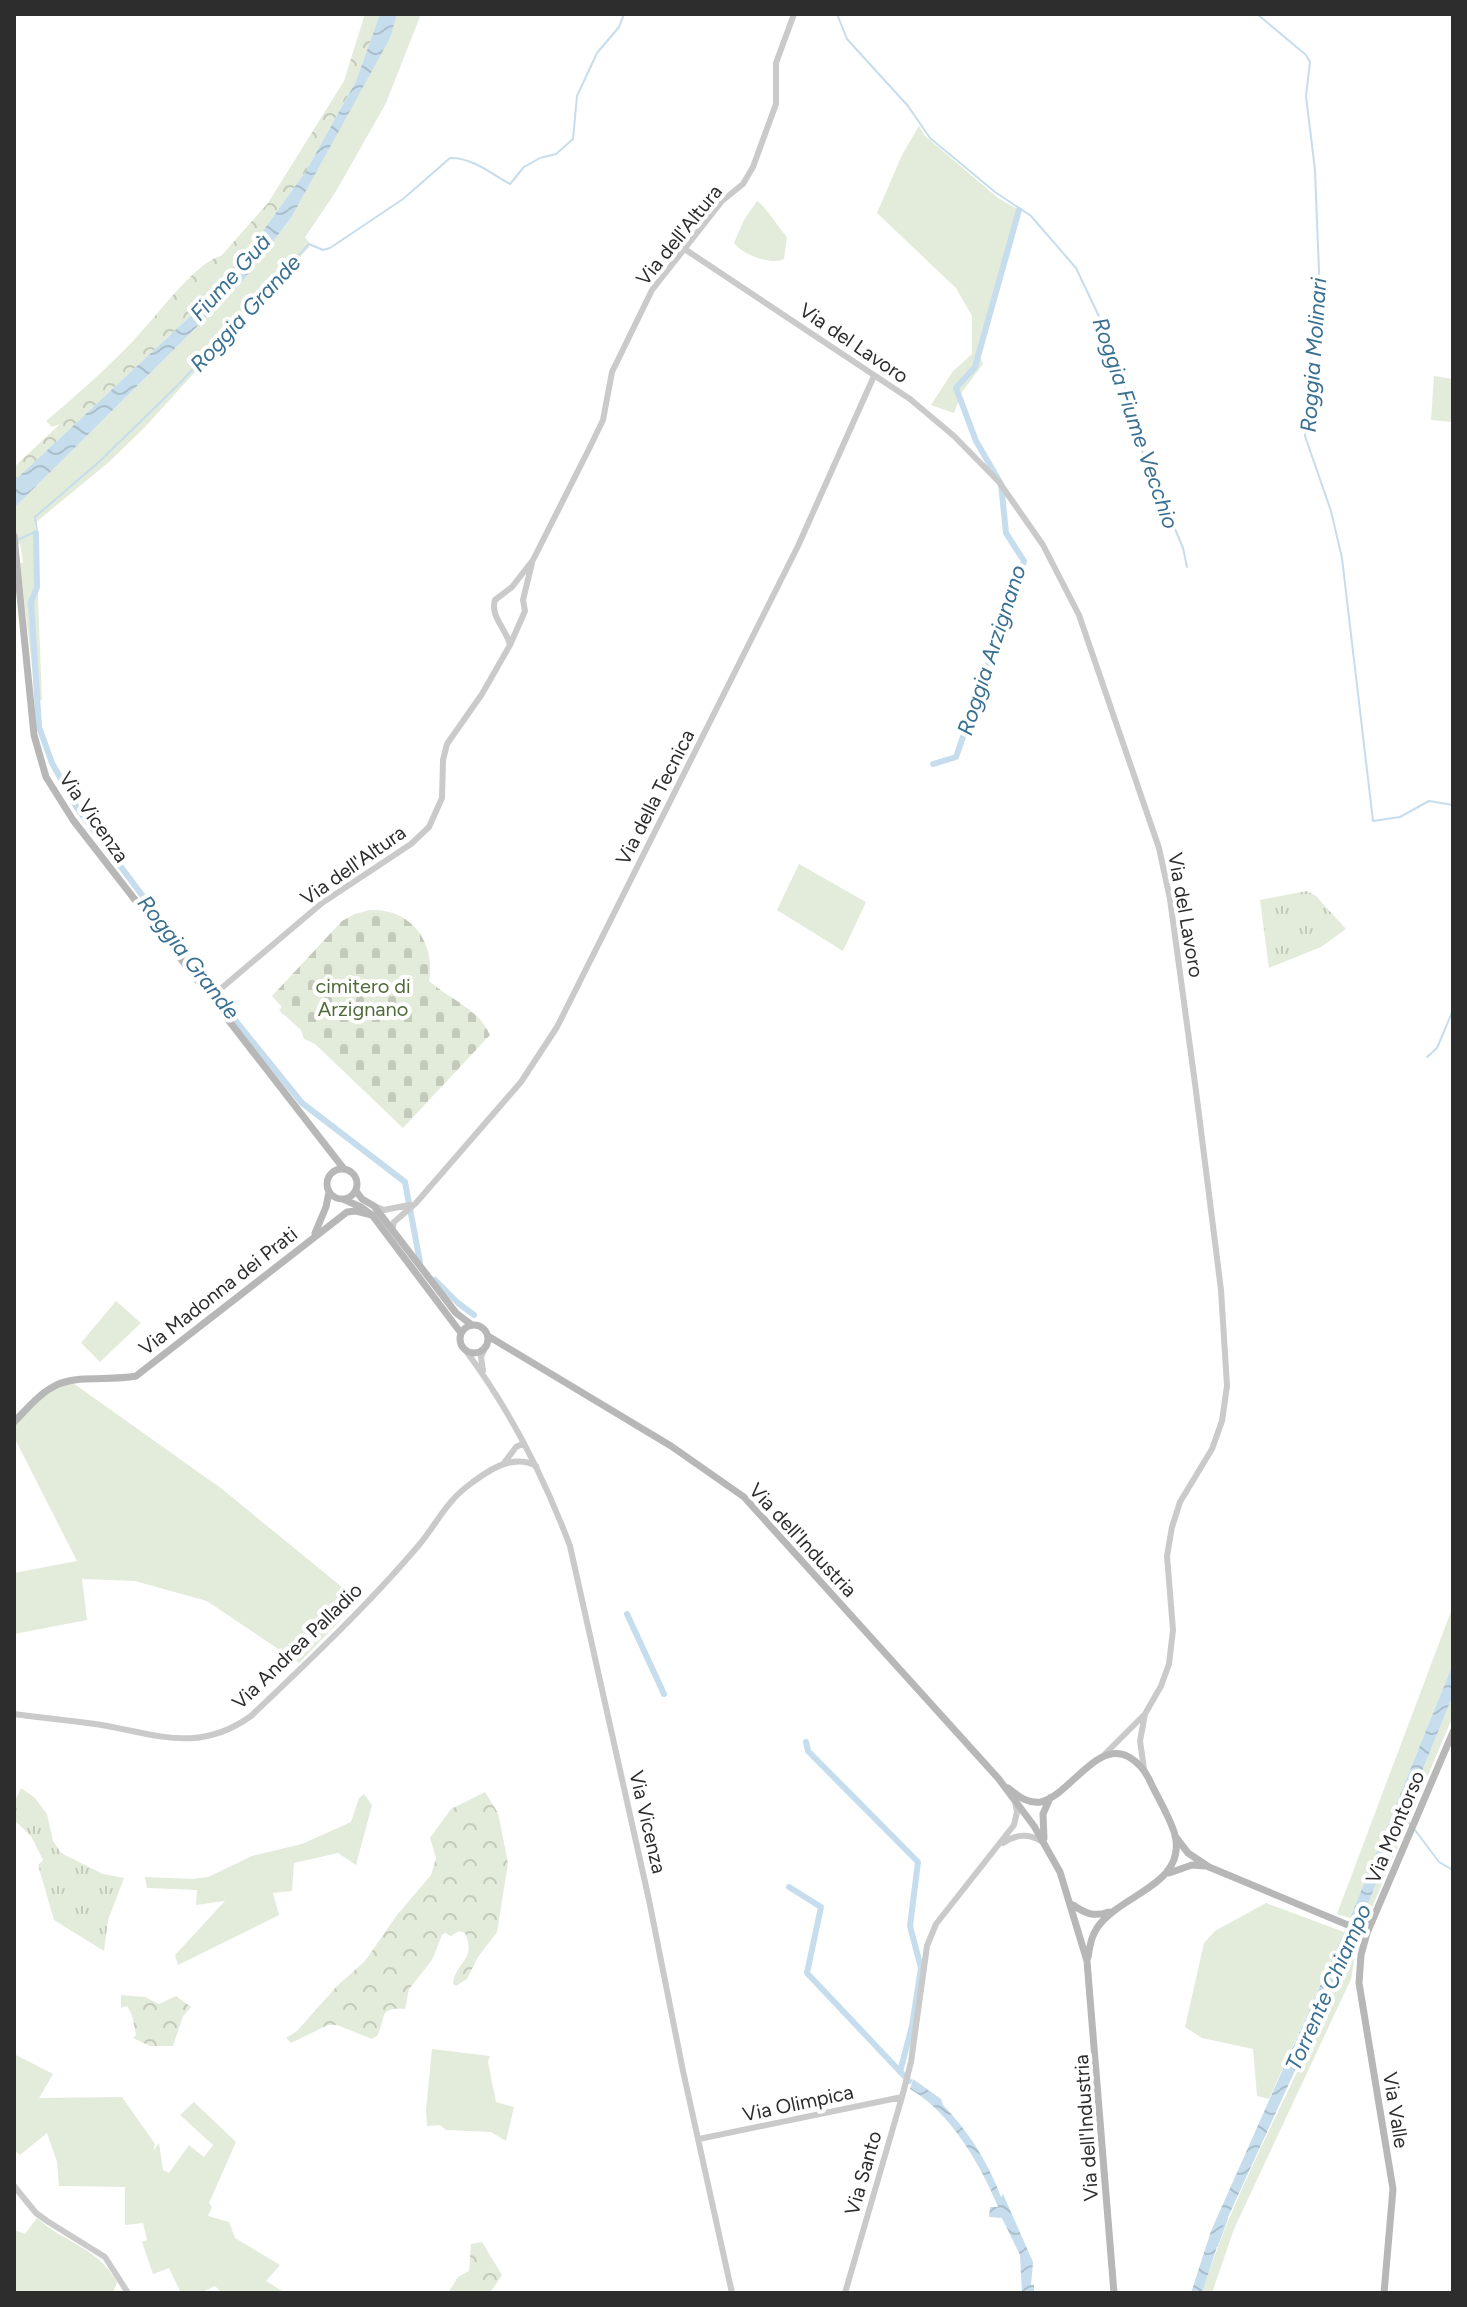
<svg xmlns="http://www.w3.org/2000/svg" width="1467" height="2307" viewBox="0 0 1467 2307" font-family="Figtree,sans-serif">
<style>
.grass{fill:#e3ebda}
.forest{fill:url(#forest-crowns)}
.cemetery{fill:url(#cemetery-stones)}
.park{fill:url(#park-tufts)}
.water{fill:url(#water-waves)}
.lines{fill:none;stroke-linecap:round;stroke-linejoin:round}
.stream{stroke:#c5ddec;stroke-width:2}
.canal{stroke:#c5ddec;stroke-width:6}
.tertiary{stroke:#cacaca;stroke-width:6}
.secondary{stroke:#b7b7b7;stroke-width:7}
.labels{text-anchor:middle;stroke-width:8;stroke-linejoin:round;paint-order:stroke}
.street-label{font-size:20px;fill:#2d2d2d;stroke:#fff}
.park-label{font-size:20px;fill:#506a39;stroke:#fff}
.water-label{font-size:22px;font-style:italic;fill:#396f91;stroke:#fff}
</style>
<defs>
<pattern id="forest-crowns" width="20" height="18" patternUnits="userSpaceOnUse" patternTransform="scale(2)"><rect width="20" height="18" fill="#e3ebda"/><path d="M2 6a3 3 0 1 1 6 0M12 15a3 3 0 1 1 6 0" fill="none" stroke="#c3cabb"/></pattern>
<pattern id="cemetery-stones" width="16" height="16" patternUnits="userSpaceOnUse" patternTransform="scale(2)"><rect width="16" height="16" fill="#e3ebda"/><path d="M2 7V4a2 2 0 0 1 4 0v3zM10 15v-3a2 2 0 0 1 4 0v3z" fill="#c3cabb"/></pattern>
<pattern id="park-tufts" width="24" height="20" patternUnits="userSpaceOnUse" patternTransform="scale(2)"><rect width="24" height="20" fill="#e3ebda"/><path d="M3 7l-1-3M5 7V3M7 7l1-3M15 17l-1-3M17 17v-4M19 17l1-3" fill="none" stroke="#c3cabb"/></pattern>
<pattern id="water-waves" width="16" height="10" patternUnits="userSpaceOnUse" patternTransform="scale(2)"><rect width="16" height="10" fill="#c5ddec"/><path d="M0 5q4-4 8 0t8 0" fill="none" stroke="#aabecb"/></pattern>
</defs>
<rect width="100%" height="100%" fill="#fff"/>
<path class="grass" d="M 397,14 L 421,14 L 386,103 L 335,193 L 305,237 L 311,245 L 145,427 L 109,462 L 35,523 L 42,700 L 36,700 L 20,564 L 23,562 L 20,543 L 14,548 L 14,508 L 242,282 L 291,218 L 389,38 Z
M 919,126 L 924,135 L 998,198 L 1021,211 L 1004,255 L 979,355 L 983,364 L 962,392 L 954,413 L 931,405 L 953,371 L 972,354 L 972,316 L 956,288 L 877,213 L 902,155 Z
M 757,201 C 766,207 778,227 787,237 L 784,259 C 771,266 742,254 734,243 L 744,220 Z
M 1434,376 L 1453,379 L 1453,422 L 1431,420 Z
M 799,864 L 866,902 L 843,951 L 777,910 Z
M 116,1301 L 141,1323 L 100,1362 L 81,1343 Z
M 66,1378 L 222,1489 L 359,1601 L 299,1663 L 207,1601 L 135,1581 L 82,1579 L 87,1620 L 14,1634 L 14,1573 L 77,1561 L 14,1437 L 14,1417 L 57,1380 Z
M 1453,1606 L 1453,1664 L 1350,1918 L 1337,1914 Z
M 1453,1695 L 1453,1716 L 1368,1917 L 1361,1921 Z
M 364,1794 L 372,1805 L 356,1865 L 338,1853 L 294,1863 L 292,1891 L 273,1893 L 279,1915 L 178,1965 L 175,1955 L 225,1901 L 196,1905 L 197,1890 L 147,1888 L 145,1877 L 192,1879 L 208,1877 L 252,1856 L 302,1844 L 351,1822 L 359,1798 Z
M 1266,1903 L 1344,1932 L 1269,2099 L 1257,2096 L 1253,2049 L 1202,2038 L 1185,2027 L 1204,1943 L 1215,1931 Z
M 1354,1936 L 1357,1944 L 1351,1979 L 1234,2229 L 1212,2293 L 1202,2293 C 1241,2169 1312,2059 1354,1936 Z
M 432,2049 L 490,2056 L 488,2062 L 496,2102 L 514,2107 L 506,2141 L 491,2132 L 446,2130 L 440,2125 L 427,2126 L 426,2110 Z
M 14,2054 L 53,2074 L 39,2098 L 122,2097 L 155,2144 L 153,2151 L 159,2143 L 163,2170 L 169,2173 L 189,2145 L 204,2157 L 213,2145 L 180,2115 L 194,2102 L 236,2142 L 209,2203 L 212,2207 L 208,2216 L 229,2222 L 235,2238 L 280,2265 L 266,2281 L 285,2293 L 222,2293 L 215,2286 L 200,2293 L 181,2293 L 169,2268 L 153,2274 L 142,2242 L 147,2240 L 143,2223 L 125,2225 L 125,2187 L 59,2186 L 57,2162 L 47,2133 L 20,2155 L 14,2150 Z
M 37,2218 C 66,2244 96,2246 117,2282 L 113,2293 L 14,2293 L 14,2230 L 25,2234 Z"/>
<path class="forest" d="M 365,14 L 380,14 L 356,81 L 306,171 L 260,235 L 199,308 L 14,481 L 14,467 L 60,424 L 52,427 L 46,421 C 76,396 106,369 133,341 C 153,321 195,262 221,256 L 268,203 L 344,81 Z
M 485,1792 L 498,1813 L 508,1863 L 497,1932 L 478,1957 L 467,1979 L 456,1986 L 453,1984 C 456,1960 477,1961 465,1933 L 459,1931 L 451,1936 L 445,1933 L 442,1935 L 432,1960 L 409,1989 L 405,2009 C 377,2007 387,2018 377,2036 L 372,2039 L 337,2025 L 328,2025 L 291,2043 L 286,2038 L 297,2031 L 337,1986 L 365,1961 L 397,1915 L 431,1875 L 436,1858 L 430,1838 L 451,1809 Z
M 121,1995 L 145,1997 L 159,2004 L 176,1996 L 191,2007 L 183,2016 L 173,2046 L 150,2046 L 133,2038 L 136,2035 L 132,2015 L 127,2006 L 121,2008 Z
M 482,2242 L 502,2275 L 490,2293 L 448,2293 L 458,2277 L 469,2271 L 471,2244 Z"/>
<path class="cemetery" d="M 370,910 C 411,908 436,942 429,981 C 450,1000 477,1007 490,1035 L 403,1128 L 315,1044 L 304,1039 L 301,1030 L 279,1010 L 282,1007 L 272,996 L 342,921 L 355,914 Z"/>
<path class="park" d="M 1307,891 L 1316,896 L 1346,929 L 1321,947 L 1269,968 L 1260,900 Z
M 21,1788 L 35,1798 L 47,1814 L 53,1841 L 61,1853 L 103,1874 L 124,1878 L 108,1920 L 104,1951 L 54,1920 L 38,1865 L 43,1860 L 31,1836 L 14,1820 L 14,1803 Z"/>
<path class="water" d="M 380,14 L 397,14 L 390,38 L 291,218 L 242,282 L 14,508 L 14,481 L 199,308 L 260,235 L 306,171 L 356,81 Z
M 1453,1664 L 1453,1695 L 1361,1921 L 1350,1918 Z
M 1344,1932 L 1354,1936 L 1348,1955 L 1223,2228 L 1202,2293 L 1191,2293 L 1211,2231 Z
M 913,2079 L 941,2099 L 943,2105 C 969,2132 988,2162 1001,2197 L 1003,2194 L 1033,2262 L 1031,2285 L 1034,2285 L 1034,2293 L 1022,2293 L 1020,2255 L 1002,2218 L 989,2217 L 990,2207 L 998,2207 C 981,2165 950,2112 910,2089 Z"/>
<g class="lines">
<path class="stream" d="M 837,14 L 847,39 L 908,106 L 930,138 L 995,192 L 1031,216 L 1076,268 L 1113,346 L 1135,422 L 1138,441 L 1183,548 L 1187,567
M 1257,14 L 1306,55 L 1310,62 L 1306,96 L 1315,170 L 1319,271 L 1305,436 L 1331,511 L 1342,558 L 1373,821 L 1400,817 L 1429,801 L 1453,805
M 15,541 L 37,531 L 35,517 L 100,461 L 180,383 L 309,244 L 323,250 L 330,248 L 403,199 L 450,158 C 471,157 492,174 510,184 L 524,167 L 540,158 L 556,154 L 573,139 L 577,96 L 597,53 L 619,27 L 624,14
M 1453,981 L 1453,991
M 1427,1057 L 1437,1048 L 1453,1010
M 1402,1815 L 1411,1825
M 1415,1830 L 1439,1862 L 1453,1870
M 1352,1934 L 1359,1918
M 1217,2246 L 1227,2219"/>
<path class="canal" d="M 36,533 L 37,587 L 31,602 L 39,727 L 52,763 L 77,808 L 239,1025 L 302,1103 L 405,1182 L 420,1262
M 933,764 L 956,757 L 1024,561 L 1006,533 L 1001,484 L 976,441 L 956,388 L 975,367 L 1019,210
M 435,1280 L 458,1303 L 474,1315
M 627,1614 L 664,1694
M 806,1742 L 808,1751 L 918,1862 L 910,1926 L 921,1968 L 912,2026 L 900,2072
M 789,1887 L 821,1907 L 807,1973 L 909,2081"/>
<path class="tertiary" d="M 683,248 L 910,399 L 954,436 L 999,482 L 1043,545 L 1079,615 L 1159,848 L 1170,899 L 1196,1091 L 1221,1290 L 1227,1386 L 1222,1421 L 1212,1449 L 1180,1502 L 1172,1527 L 1167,1556 L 1173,1630 L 1169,1664 L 1161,1686 L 1145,1714 L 1105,1754
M 510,645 C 506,628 490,617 495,600 L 512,587 L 533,560 L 590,447 L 603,420 L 612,372 L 652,290 L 722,201 L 743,184 L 753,167 L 776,104 L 776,63 L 794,14
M 211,997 L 322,903 L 411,844 L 429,827 L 442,798 L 443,760 L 447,744 L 482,694 L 510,645 L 525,611 L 523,600 L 532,563
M 374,1206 L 384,1210 L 409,1205
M 392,1230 L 394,1222 L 416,1203 L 521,1082 L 557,1027 L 798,546 L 874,376
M 466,1351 C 510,1410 544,1477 570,1546 L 649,1900 L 683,2071 L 732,2293
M 483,1371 L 481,1357 L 484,1350
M 504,1463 L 516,1447 L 524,1443
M 14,1714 C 41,1718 68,1720 95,1724 C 154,1733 197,1755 251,1716 C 309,1661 368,1605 419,1545 C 435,1526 445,1504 465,1488 C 484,1473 512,1452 536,1466
M 1144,1769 L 1140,1741 L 1145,1714
M 1003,1843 C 1016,1834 1028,1833 1041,1841
M 699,2139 L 902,2097
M 14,2186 L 36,2213 L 47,2221 L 105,2257 L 128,2293
M 845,2293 L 902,2097 L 911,2062 L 927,1946 L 936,1924 L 1014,1825 L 1017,1812 L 1015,1801"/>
<path class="secondary" d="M 14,536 L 34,735 L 46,777 L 73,820 L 344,1169
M327 1184a15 15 0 1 1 30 0a15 15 0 1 1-30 0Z
M 356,1191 L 362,1199 L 374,1206 L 456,1313 L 472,1325
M 345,1200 L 361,1207 L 372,1215 L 461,1333
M 315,1233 L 326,1207 L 329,1192
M460 1339a14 14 0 1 1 28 0a14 14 0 1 1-28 0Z
M 488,1336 L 671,1446 L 744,1497 L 998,1778 L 1034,1826 L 1060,1872 L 1087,1961 L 1114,2293
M 14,1422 C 27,1409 41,1391 59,1384 C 82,1375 111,1381 136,1376 L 347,1212 L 356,1211 L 372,1215
M 1008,1788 C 1018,1796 1027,1804 1041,1802 C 1070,1795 1097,1739 1129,1757 C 1139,1763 1144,1769 1149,1779 C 1157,1797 1170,1817 1175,1835 C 1187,1885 1120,1894 1097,1928 C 1091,1937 1090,1946 1088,1957
M 1175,1836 L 1188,1853 L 1209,1867 L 1367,1933
M 1044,1838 L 1043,1814 L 1050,1798
M 1169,1873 L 1192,1865 L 1205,1866
M 1073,1905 C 1086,1914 1094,1917 1109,1912
M 1384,2293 L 1393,2189 L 1359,1983 L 1361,1955 L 1367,1933 L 1453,1732"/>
</g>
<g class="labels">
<g class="street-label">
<text transform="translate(679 235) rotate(-51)" y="7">Via dell'Altura</text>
<text transform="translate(854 343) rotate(34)" y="7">Via del Lavoro</text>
<text transform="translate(655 797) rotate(-63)" y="7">Via della Tecnica</text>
<text transform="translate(94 817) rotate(55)" y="7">Via Vicenza</text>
<text transform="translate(353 865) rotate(-35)" y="7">Via dell'Altura</text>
<text transform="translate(1186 915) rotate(80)" y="7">Via del Lavoro</text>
<text transform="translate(218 1291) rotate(-38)" y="7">Via Madonna dei Prati</text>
<text transform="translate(803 1540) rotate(47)" y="7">Via dell'Industria</text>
<text transform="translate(297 1646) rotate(-44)" y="7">Via Andrea Palladio</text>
<text transform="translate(648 1822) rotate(77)" y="7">Via Vicenza</text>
<text transform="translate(1395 1827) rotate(-67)" y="7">Via Montorso</text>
<text transform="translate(798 2103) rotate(-12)" y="7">Via Olimpica</text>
<text transform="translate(1396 2110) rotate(81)" y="7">Via Valle</text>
<text transform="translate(1086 2128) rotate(-94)" y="7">Via dell'Industria</text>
<text transform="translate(863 2173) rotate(-74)" y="7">Via Santo</text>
</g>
<g class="park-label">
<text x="363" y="993">cimitero di<tspan x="363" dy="23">Arzignano</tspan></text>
</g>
<g class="water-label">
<text transform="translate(230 277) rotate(-48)" y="8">Fiume Guà</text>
<text transform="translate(245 313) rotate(-47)" y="8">Roggia Grande</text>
<text transform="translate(1313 355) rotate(-86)" y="8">Roggia Molinari</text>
<text transform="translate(1136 423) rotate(71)" y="8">Roggia Fiume Vecchio</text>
<text transform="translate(991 650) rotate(-72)" y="8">Roggia Arzignano</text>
<text transform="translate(189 957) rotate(52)" y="8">Roggia Grande</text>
<text transform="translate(1328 1987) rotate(-66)" y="8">Torrente Chiampo</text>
</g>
</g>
<rect width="1467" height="2307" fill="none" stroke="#2d2d2d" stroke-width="32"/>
</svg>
